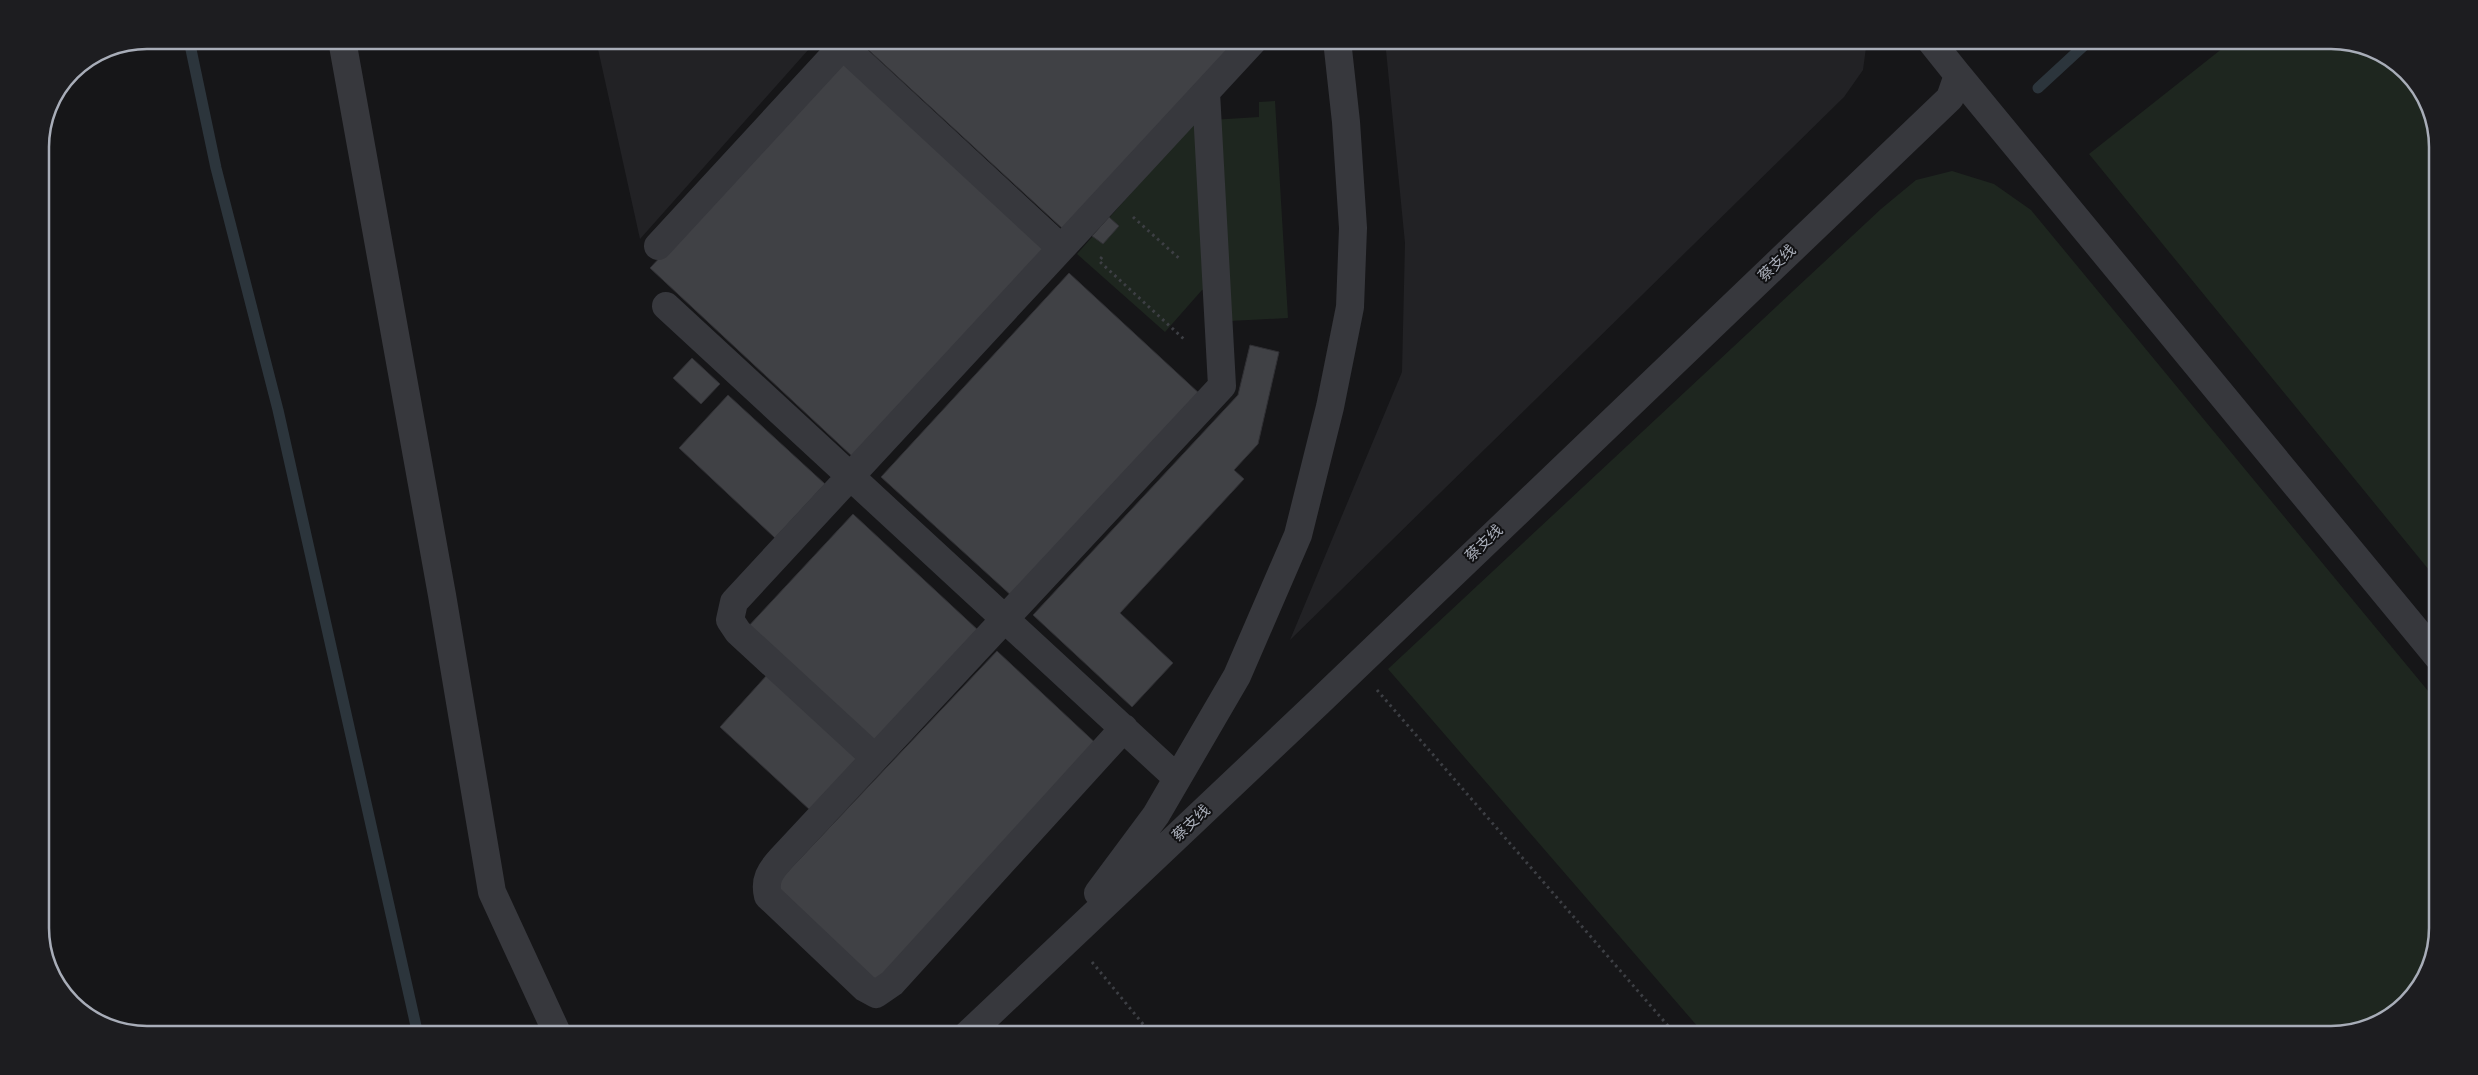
<svg xmlns="http://www.w3.org/2000/svg" width="2478" height="1075" viewBox="0 0 2478 1075" font-family="'Sofia Sans Condensed','Noto Sans SC',sans-serif">
<style>
.built{fill:#222225}
.green{fill:#1e261f}
.lines{fill:none;stroke-linecap:round;stroke-linejoin:round}
.stream{stroke:#2c353c;stroke-width:11}
.building{fill:#404145;stroke:#303034}
.path{stroke:#3d3f44;stroke-width:3;stroke-dasharray:2.5 4;stroke-linecap:butt}
.minor{stroke:#37383d;stroke-width:28}
.labels{text-anchor:middle;stroke-width:4;stroke-linejoin:round;paint-order:stroke}
.street-label{font-size:15px;fill:#a8adb8;stroke:#111113}
.rim{fill:none;stroke:#a8adb8;stroke-width:2.5}
</style>
<rect width="100%" height="100%" fill="#161618"/>
<path class="built" d="M 596,40 L 817,40 L 640,239 Z
M 1385,40 L 1867,40 L 1863,70 L 1844,97 L 1290,640 L 1402,372 L 1405,243 Z"/>
<path class="green" d="M 2233,40 L 2331,40 L 2372,48 L 2416,82 L 2438,140 L 2438,581 L 2089,154 Z
M 1275,101 L 1288,318 L 1230,321 L 1228,289 L 1202,290 L 1165,332 L 1077,254 L 1195,121 L 1259,117 L 1259,102 Z
M 1952,171 L 1994,184 L 2031,210 L 2438,703 L 2438,928 L 2430,969 L 2391,1017 L 2332,1035 L 1705,1035 L 1388,669 L 1881,209 L 1916,180 Z"/>
<g class="lines">
<path class="stream" d="M 189,40 L 216,168 L 278,410 L 418,1035
M 2038,88 L 2090,40"/>
</g>
<path class="building" d="M 864,40 L 1239,40 L 1064,230 L 861,43 Z
M 843,62 L 1047,251 L 854,458 L 650,268 Z
M 1109,217 L 1119,226 L 1103,244 L 1092,236 Z
M 1069,273 L 1201,395 L 1014,598 L 881,477 Z
M 1250,345 L 1279,352 L 1258,444 L 1234,470 L 1244,479 L 1120,613 L 1173,663 L 1132,707 L 1033,615 L 1238,395 Z
M 692,358 L 720,384 L 701,404 L 673,378 Z
M 728,395 L 825,484 L 775,538 L 679,448 Z
M 853,514 L 979,631 L 871,747 L 745,630 Z
M 997,651 L 1103,750 L 878,985 L 774,886 Z
M 767,675 L 858,760 L 811,811 L 720,727 Z"/>
<g class="lines">
<path class="path" d="M 1133,217 L 1181,260
M 1102,257 L 1099,261 L 1186,341
M 1377,690 L 1676,1035
M 1092,962 L 1152,1035"/>
<path class="minor" d="M 342,40 L 442,595 L 492,892 L 558,1035
M 843,46 L 1061,248
M 1958,75 L 2438,657
M 658,246 L 848,40
M 666,306 L 1177,778
M 1124,728 L 892,983 L 876,994 L 865,988 L 768,896 C 764,880 770,871 781,859 L 1222,386 L 1206,92
M 875,758 L 738,632 L 730,620 L 734,602 L 1254,40
M 1098,893 L 1156,815 L 1237,676 L 1298,535 L 1330,407 L 1350,307 L 1353,228 L 1346,122 L 1337,40
M 967,1035 L 1319,702 L 1950,98 L 1958,75 L 1930,40"/>
</g>
<g class="labels">
<g class="street-label">
<text transform="translate(1777 263) rotate(-44)" y="5">蔡支线</text>
<text transform="translate(1484 543) rotate(-44)" y="5">蔡支线</text>
<text transform="translate(1191 823) rotate(-43)" y="5">蔡支线</text>
</g>
</g>
<path d="M0 0H2478V1075H0ZM147 49H2331A98 98 0 0 1 2429 147V928A98 98 0 0 1 2331 1026H147A98 98 0 0 1 49 928V147A98 98 0 0 1 147 49Z" fill="#1d1d20" fill-rule="evenodd"/>
<path class="rim" d="M147 49H2331A98 98 0 0 1 2429 147V928A98 98 0 0 1 2331 1026H147A98 98 0 0 1 49 928V147A98 98 0 0 1 147 49Z"/>
</svg>
